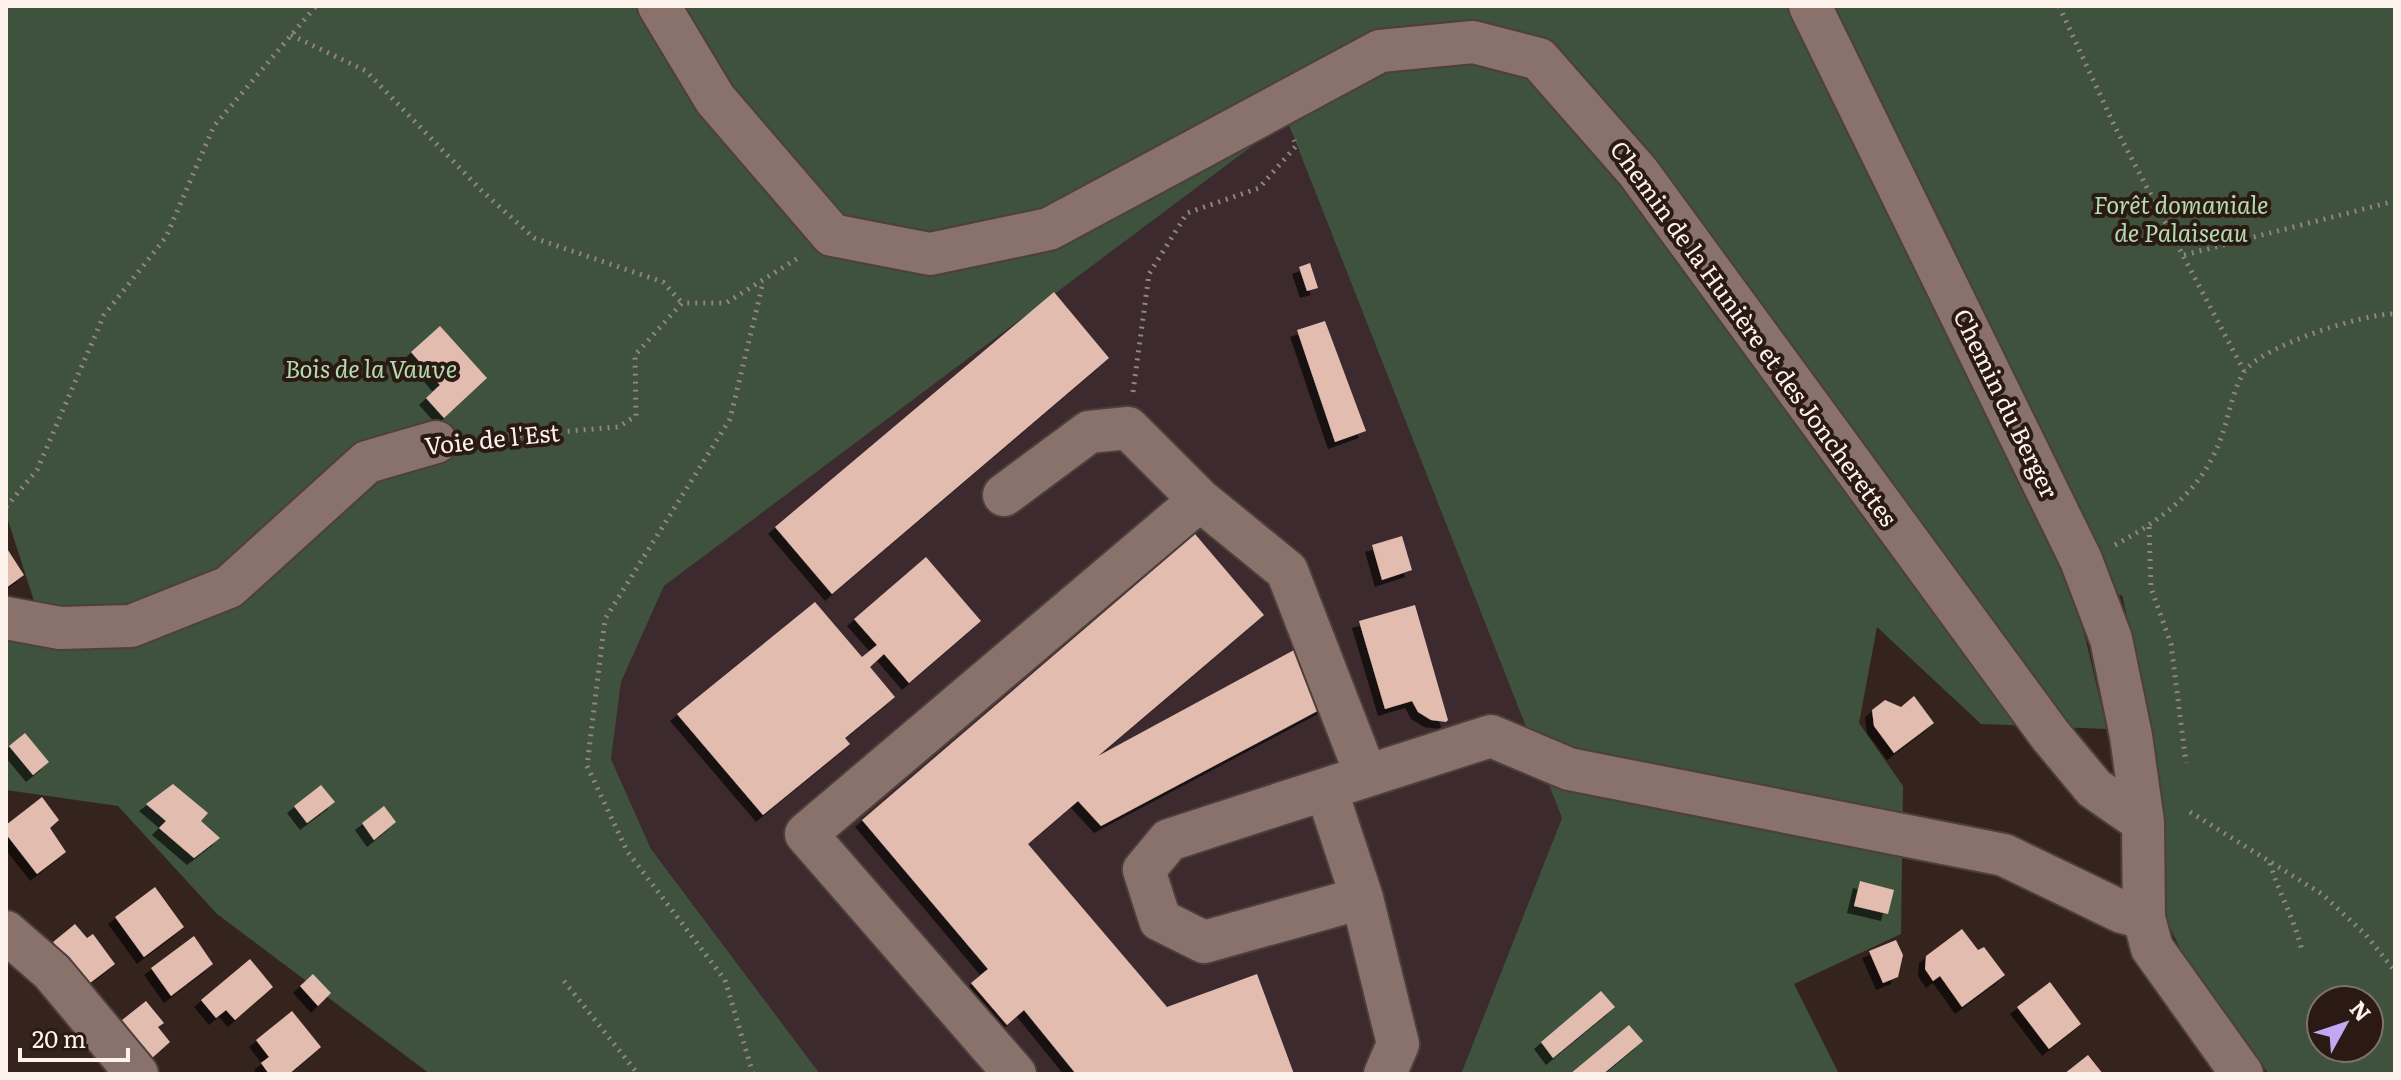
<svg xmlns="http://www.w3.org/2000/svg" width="2401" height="1080" viewBox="0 0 2401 1080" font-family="Literata,serif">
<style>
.education{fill:#3d2a2e}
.green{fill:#3e523d;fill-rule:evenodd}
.building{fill:#e1bcaf;filter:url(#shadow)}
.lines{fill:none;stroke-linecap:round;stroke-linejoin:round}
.minor-casing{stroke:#4e3f3a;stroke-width:46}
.path{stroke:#93847e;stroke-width:5;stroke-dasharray:2 6;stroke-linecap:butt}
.minor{stroke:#88726b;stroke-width:42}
.labels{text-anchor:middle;stroke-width:8;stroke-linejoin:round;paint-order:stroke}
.park-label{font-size:24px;font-style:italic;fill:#b2dcaf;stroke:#2b1a14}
.street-label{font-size:24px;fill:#fef2ed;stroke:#2b1a14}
</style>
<defs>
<filter id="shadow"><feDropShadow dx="-7" dy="7" stdDeviation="0" flood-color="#0009"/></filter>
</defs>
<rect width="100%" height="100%" fill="#35241d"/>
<path class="education" d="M 1287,120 L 1562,818 L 1461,1074 L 820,1074 L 651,849 L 611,759 L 621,682 L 664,586 Z"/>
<path class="green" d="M 6,6 L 2395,6 L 2395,1074 L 2269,1074 L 2194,976 L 2163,914 L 2153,732 L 2122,595 L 2077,603 L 2107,729 L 1981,724 L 1877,627 L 1859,723 L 1903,786 L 1901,934 L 1794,984 L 1839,1074 L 1461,1074 L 1562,818 L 1287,120 L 664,586 L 621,682 L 611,759 L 651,849 L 820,1074 L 430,1074 L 217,914 L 118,806 L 6,790 L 6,617 L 34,601 L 6,514 ZM 2321,1000 L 2369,1000 L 2369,1048 L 2321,1048 Z"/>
<path class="building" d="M 1310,263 L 1318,288 L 1307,291 L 1299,267 Z
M 1054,292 L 1109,358 L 832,594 L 775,527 Z
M 1325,321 L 1366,431 L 1335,442 L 1297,330 Z
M 440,326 L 487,378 L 444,418 L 426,398 L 440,385 L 411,352 Z
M 1195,534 L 1264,615 L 1098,756 L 1294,650 L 1325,707 L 1101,826 L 1078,801 L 1028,844 L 1167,1007 L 1257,974 L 1294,1074 L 1076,1074 L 1024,1010 L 1007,1025 L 971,983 L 988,969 L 862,820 Z
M 1402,536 L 1412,570 L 1382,580 L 1372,545 Z
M 6,547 L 24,575 L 6,588 Z
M 926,557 L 981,621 L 909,683 L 884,654 L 870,667 L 895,697 L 845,738 L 850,744 L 763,815 L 677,714 L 815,602 L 862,657 L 877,645 L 854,619 Z
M 1415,605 L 1448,720 L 1446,722 L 1431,720 L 1418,712 L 1412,701 L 1385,709 L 1359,621 Z
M 1914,696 L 1934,723 L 1894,753 L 1874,726 L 1872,710 L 1885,700 L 1901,707 Z
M 25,733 L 49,762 L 33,775 L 9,746 Z
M 173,784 L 208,813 L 201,821 L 220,838 L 194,858 L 159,828 L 166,821 L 146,804 Z
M 321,785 L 335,802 L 307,823 L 294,806 Z
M 42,797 L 59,820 L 50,828 L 66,852 L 37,874 L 6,834 L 6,825 Z
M 384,806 L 396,822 L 374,840 L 362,823 Z
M 1860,881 L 1894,890 L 1888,914 L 1854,906 Z
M 155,887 L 184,927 L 144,957 L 115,917 Z
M 75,924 L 87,938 L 93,934 L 115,964 L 90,983 L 53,942 Z
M 1962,929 L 1978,950 L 1984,947 L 2005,975 L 1962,1007 L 1940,976 L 1933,981 L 1925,969 L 1926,956 Z
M 194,936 L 213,964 L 171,996 L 151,968 Z
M 1896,940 L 1903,955 L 1898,977 L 1883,983 L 1869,951 Z
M 250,959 L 273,987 L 235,1020 L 226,1010 L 216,1018 L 201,1000 Z
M 313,974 L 331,993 L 318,1006 L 300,986 Z
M 2050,982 L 2081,1024 L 2049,1049 L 2017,1007 Z
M 1601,991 L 1615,1007 L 1553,1058 L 1541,1042 Z
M 146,1001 L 164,1023 L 158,1027 L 170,1042 L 152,1058 L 122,1020 Z
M 292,1011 L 321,1047 L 289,1074 L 269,1074 L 261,1063 L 269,1057 L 256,1040 Z
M 1629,1025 L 1643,1041 L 1603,1074 L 1570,1074 Z
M 2088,1055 L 2103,1074 L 2064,1074 Z"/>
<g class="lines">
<g class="minor-casing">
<path id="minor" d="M 659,6 L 715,99 L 832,235 L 930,254 L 1049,229 L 1380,51 L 1473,42 L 1539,59 L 1638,172 L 2050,735 L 2094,788 L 2143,822
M 1810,6 L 2081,560 L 2111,639 L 2131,736 L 2143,822 L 2144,918 L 2152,948 L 2242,1074
M 1004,495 L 1089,432 L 1128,428 L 1200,500
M 6,618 L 60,628 L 131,626 L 229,587 L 367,462 L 436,442
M 1326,789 L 1169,840 L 1144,870 L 1160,920 L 1204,942 L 1362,898
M 6,932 L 52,972 L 137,1074
M 1015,1074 L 806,834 L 1200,500 L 1287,571 L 1366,775
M 1385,1074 L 1398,1044 L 1362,898 L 1326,789 L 1491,736 L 1569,769 L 2004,855 L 2122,912 L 2144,918"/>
</g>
<path class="path" d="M 2059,6 L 2115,127 L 2244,371
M 291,35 L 366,71 L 482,191 L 534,238 L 663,282 L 682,303
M 2184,255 L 2395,201
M 1133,392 L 1149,274 L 1187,213 L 1259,188 L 1296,146 L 1294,140
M 472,439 L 618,427 L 636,416 L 635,355 L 682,303 L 726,303 L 801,256
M 6,507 L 37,470 L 104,315 L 166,237 L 214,126 L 316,6
M 2149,527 L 2151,588 L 2171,644 L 2186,763
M 2115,545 C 2163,519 2204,489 2222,435 C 2229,416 2233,389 2244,372 C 2261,346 2365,313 2395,314
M 2190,812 L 2322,894 L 2365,934 L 2395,971
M 2270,863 C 2279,894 2295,920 2302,951
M 564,981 L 638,1074
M 753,1074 L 725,980 L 627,851 L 587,766 L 605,619 L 730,419 L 763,283"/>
<use href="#minor" class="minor"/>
</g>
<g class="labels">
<g class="park-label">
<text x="2181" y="214">Forêt domaniale<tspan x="2181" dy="28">de Palaiseau</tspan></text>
<text x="371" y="378">Bois de la Vauve</text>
</g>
<g class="street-label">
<text transform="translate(1753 334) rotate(54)" y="8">Chemin de la Hunière et des Joncherettes</text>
<text transform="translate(2005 404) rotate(64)" y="8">Chemin du Berger</text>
<text transform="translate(492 440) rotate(-6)" y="8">Voie de l'Est</text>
</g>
</g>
<rect width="2401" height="1080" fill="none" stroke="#fef2ed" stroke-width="16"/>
<g transform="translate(2345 1024) rotate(50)"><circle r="38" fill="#2b1a14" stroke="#7f706b" stroke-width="2"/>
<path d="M0-6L14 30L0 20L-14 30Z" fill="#c2a8f2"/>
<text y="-12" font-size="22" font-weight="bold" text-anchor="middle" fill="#fef2ed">N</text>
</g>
<path d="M20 1048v12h108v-12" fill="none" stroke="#fef2ed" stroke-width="4"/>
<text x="32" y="1048" font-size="24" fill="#fef2ed" stroke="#2b1a14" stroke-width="6" paint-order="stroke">20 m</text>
</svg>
